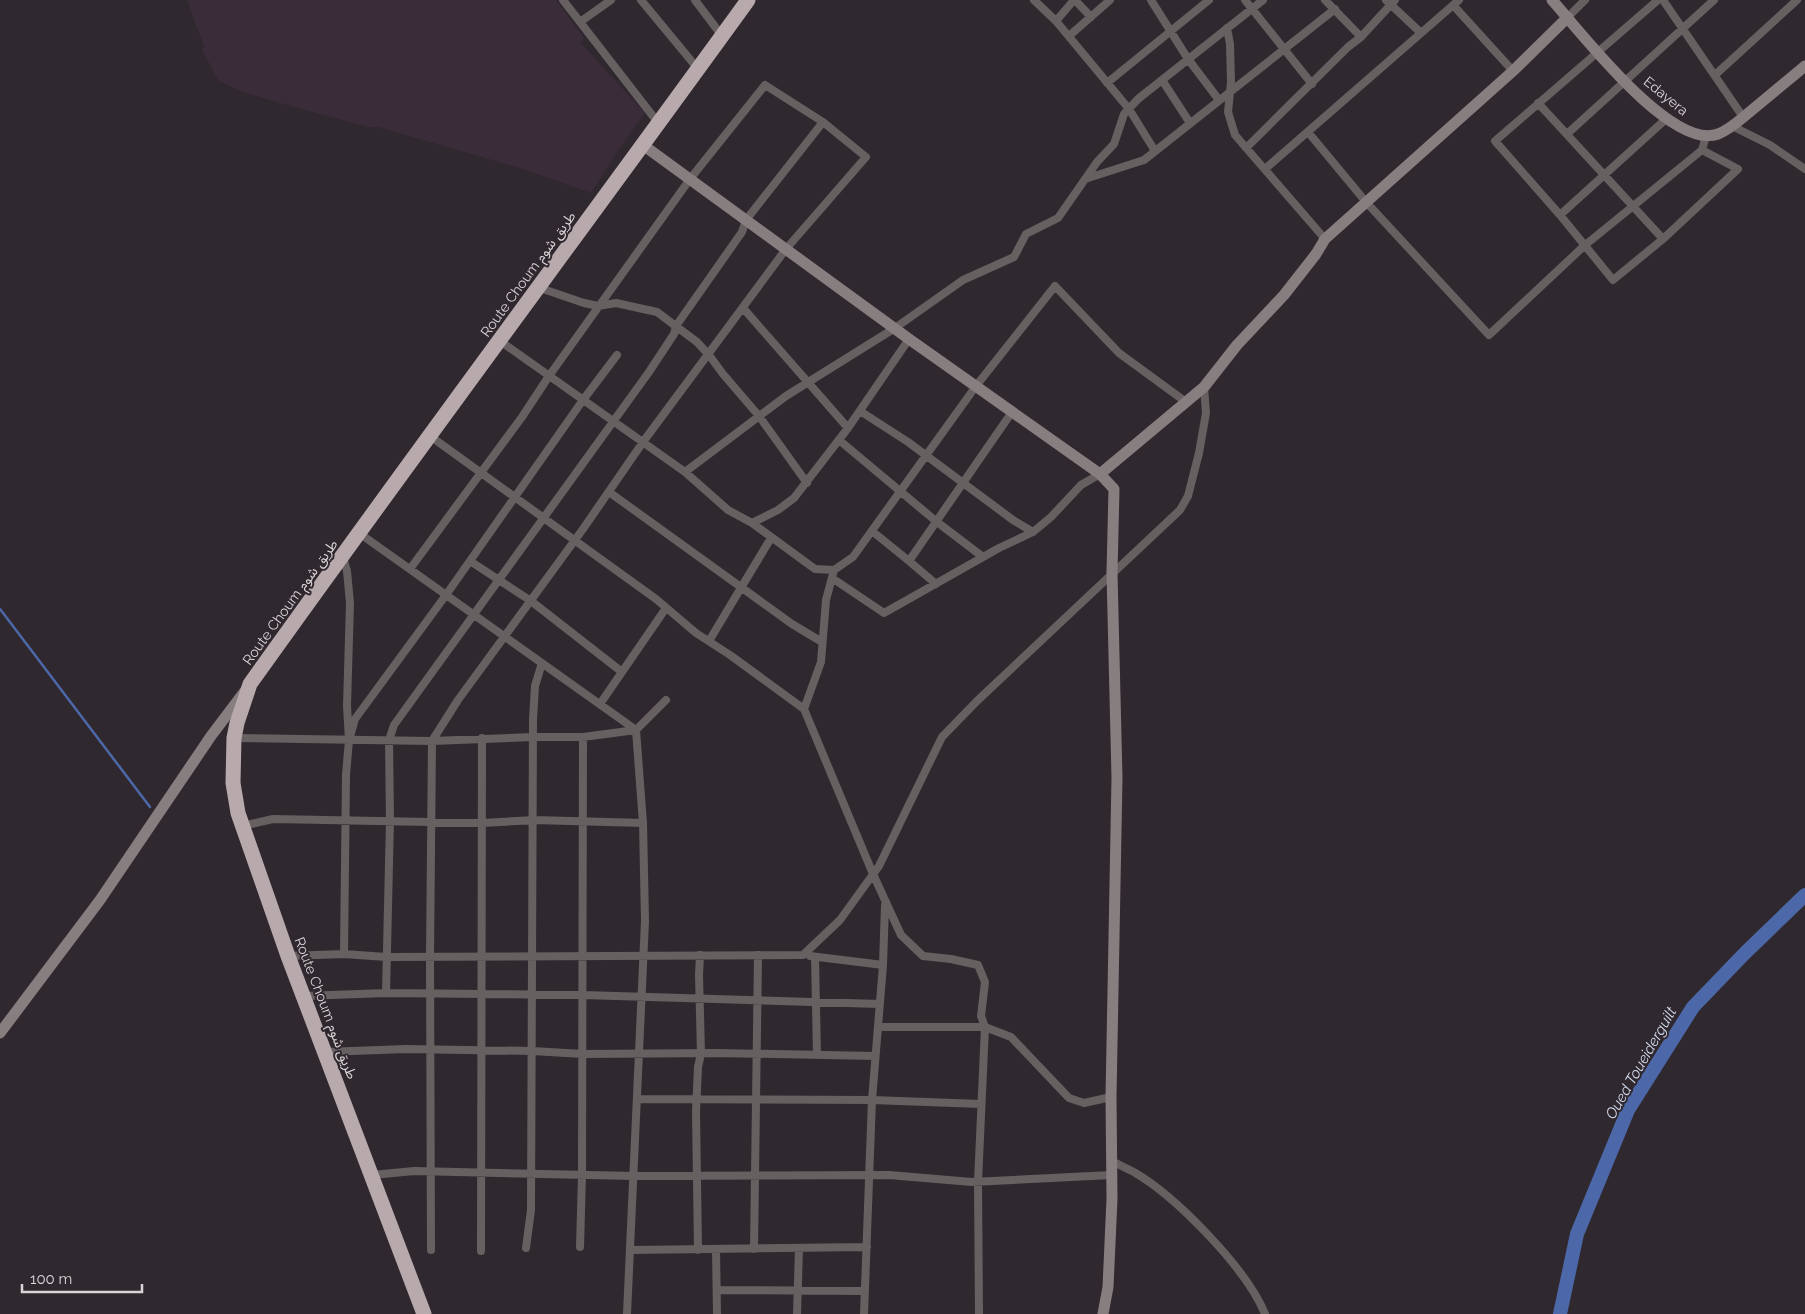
<svg xmlns="http://www.w3.org/2000/svg" width="1805" height="1314" viewBox="0 0 1805 1314" font-family="Raleway,'Noto Sans Arabic',sans-serif">
<style>
.built{fill:#3a2c38}
.lines{fill:none;stroke-linecap:round;stroke-linejoin:round}
.stream{stroke:#4d68a9;stroke-width:2.5}
.river{stroke:#4d68a9;stroke-width:14}
.street{stroke:#666061;stroke-width:8}
.secondary{stroke:#877e80;stroke-width:11}
.highway{stroke:#b8a9ac;stroke-width:15}
.labels{text-anchor:middle;stroke-width:4;stroke-linejoin:round;paint-order:stroke}
.street-label{font-size:14px;fill:#dad4d9;stroke:#30282f}
.water-label{font-size:15px;font-style:italic;fill:#d3dcef;stroke:#30282f}
</style>
<rect width="100%" height="100%" fill="#30282f"/>
<path class="built" d="M 187,0 L 556,0 L 584,38 L 581,43 L 645,113 L 619,149 L 591,193 L 523,169 L 378,127 L 368,127 L 280,103 L 242,92 L 219,81 L 202,51 L 204,47 Z"/>
<g class="lines">
<path class="stream" d="M 0,609 L 150,807"/>
<path class="river" d="M 1560,1314 L 1577,1234 L 1628,1110 L 1693,1007 L 1745,953 L 1805,895"/>
<path class="street" d="M 563,0 L 659,124
M 641,0 L 698,69
M 695,0 L 722,36
M 1034,0 L 1056,21
M 1074,0 L 1056,21 L 1129,109 L 1155,151
M 1075,0 L 1091,17
M 1151,0 L 1188,59 L 1219,100
M 1245,0 L 1312,84
M 1325,0 L 1361,37
M 1386,0 L 1421,33
M 1658,0 L 1495,141 L 1560,215 L 1613,280 L 1663,239 L 1738,169 L 1702,150 L 1706,136
M 1663,0 L 1743,117
M 1453,5 L 1513,71
M 1568,17 L 1585,0
M 580,22 L 611,0
M 1227,28 L 1230,44 L 1231,82 L 1228,112 L 1235,135 L 1325,239
M 1069,36 L 1110,0
M 1715,75 L 1797,0
M 1162,80 L 1190,123
M 1107,83 L 1209,0
M 1538,103 L 1663,239
M 1732,126 L 1770,145 L 1805,169
M 1308,132 L 1366,202 L 1489,335 L 1584,246 L 1702,150
M 1567,134 L 1714,0
M 1246,148 L 1348,47 L 1361,37 L 1395,0
M 1265,169 L 1459,0
M 1085,179 L 1144,160 L 1335,9
M 1560,215 L 1666,119
M 537,287 L 584,303 L 598,306 L 616,303 L 657,312 L 697,342 L 709,355 L 723,374 L 759,416 L 807,483
M 743,308 L 848,428
M 500,341 L 685,472 L 728,510 L 752,523 L 815,569 L 834,570 L 853,557 L 976,386 L 1055,286 L 1119,353 L 1186,402
M 860,411 L 908,442 L 1013,520 L 1033,532
M 430,436 L 656,599 L 696,633 L 730,655 L 804,709
M 839,440 L 937,522 L 983,557
M 685,472 L 786,396 L 895,328 L 963,280 L 1014,257 L 1026,234 L 1058,218 L 1097,162 L 1114,144 L 1124,114 L 1138,99 L 1263,0
M 609,492 L 792,624 L 822,642
M 752,523 L 778,510 L 794,498 L 848,428 L 909,339
M 872,531 L 909,561
M 359,533 L 636,730 L 643,823 L 645,921 L 627,1314
M 343,557 L 347,571 L 350,603 L 347,706 L 349,740 L 346,775 L 344,954
M 470,561 L 531,601 L 622,672
M 410,569 L 522,417 L 549,376 L 690,179 L 765,85 L 823,122
M 834,570 L 826,600 L 821,662 L 804,709 L 873,874 L 901,935 L 923,956 L 951,959 L 978,965 L 985,982 L 981,1016 L 985,1027 L 1011,1037 L 1069,1098 L 1084,1103 L 1111,1097
M 832,578 L 884,613 L 999,548 L 1033,532 L 1051,517 L 1081,485 L 1100,474
M 936,584 L 909,561 L 1012,412
M 709,641 L 771,538
M 600,704 L 666,608
M 234,738 L 432,741 L 533,737 L 583,737 L 636,730 L 666,700
M 349,740 L 355,719 L 446,595 L 583,400 L 617,355
M 242,826 L 273,819 L 482,823 L 534,820 L 643,823
M 288,956 L 344,954 L 386,957 L 803,955 L 840,920 L 879,866 L 942,737 L 977,701 L 1180,510 L 1188,496 L 1199,453 L 1206,413 L 1204,387
M 810,956 L 883,965
M 815,957 L 817,1055
M 386,993 L 390,820 L 389,740 L 394,725 L 649,372 L 674,334 L 676,326 L 742,232 L 746,220 L 823,122 L 866,157 L 786,249 L 643,442 L 583,529 L 458,700 L 432,741 L 430,957 L 431,1250
M 304,996 L 386,993 L 583,995 L 880,1004
M 878,1027 L 985,1027 L 978,1182 L 979,1314
M 325,1052 L 406,1049 L 532,1051 L 583,1054 L 718,1053 L 875,1056
M 637,1099 L 872,1100 L 883,965 L 885,905
M 1112,1161 C 1119,1165 1126,1168 1132,1171 C 1175,1195 1247,1269 1265,1314
M 372,1175 L 414,1171 L 634,1176 L 889,1175 L 972,1182 L 1112,1175
M 580,1247 L 582,1175 L 583,737
M 526,1248 L 531,1210 L 533,719 L 535,686 L 542,663
M 716,1249 L 717,1314
M 754,1249 L 758,955
M 631,1250 L 867,1247
M 698,1250 L 696,1112 L 698,1067 L 701,1054 L 699,975 L 700,955
M 481,1251 L 482,738
M 717,1290 L 865,1291
M 797,1314 L 799,1248
M 864,1314 L 872,1100 L 981,1104"/>
<path class="secondary" d="M 1552,0 C 1581,32 1671,151 1718,134 C 1731,129 1742,118 1752,110 C 1770,95 1787,81 1805,66
M 643,145 L 909,339 L 1100,474 L 1114,489 L 1112,573 L 1117,778 L 1111,1097 L 1112,1199 L 1108,1287 L 1103,1314
M 1100,474 L 1204,387 L 1237,345 L 1284,295 L 1316,254 L 1325,239 L 1513,71 L 1568,17
M 0,1033 L 100,900 L 211,736 L 245,691"/>
<path class="highway" d="M 424,1314 L 288,956 L 238,813 L 233,783 L 234,738 L 237,723 L 250,684 C 414,454 583,228 748,0"/>
</g>
<g class="labels">
<g class="street-label">
<text transform="translate(1666 96) rotate(39)" y="5">Edayera</text>
<text transform="translate(528 274) rotate(-54)" y="5">Route Choum طريق شوم</text>
<text transform="translate(290 602) rotate(-54)" y="5">Route Choum طريق شوم</text>
<text transform="translate(326 1008) rotate(69)" y="5">Route Choum طريق شوم</text>
</g>
<g class="water-label">
<text transform="translate(1641 1063) rotate(-60)" y="5">Oued Toueiderguilt</text>
</g>
</g>
<path d="M22 1284v8h120v-8" fill="none" stroke="#dad4d9" stroke-width="2.5"/>
<text x="30" y="1284" font-size="15" fill="#dad4d9" stroke="#30282f" stroke-width="4" paint-order="stroke">100 m</text>
</svg>
